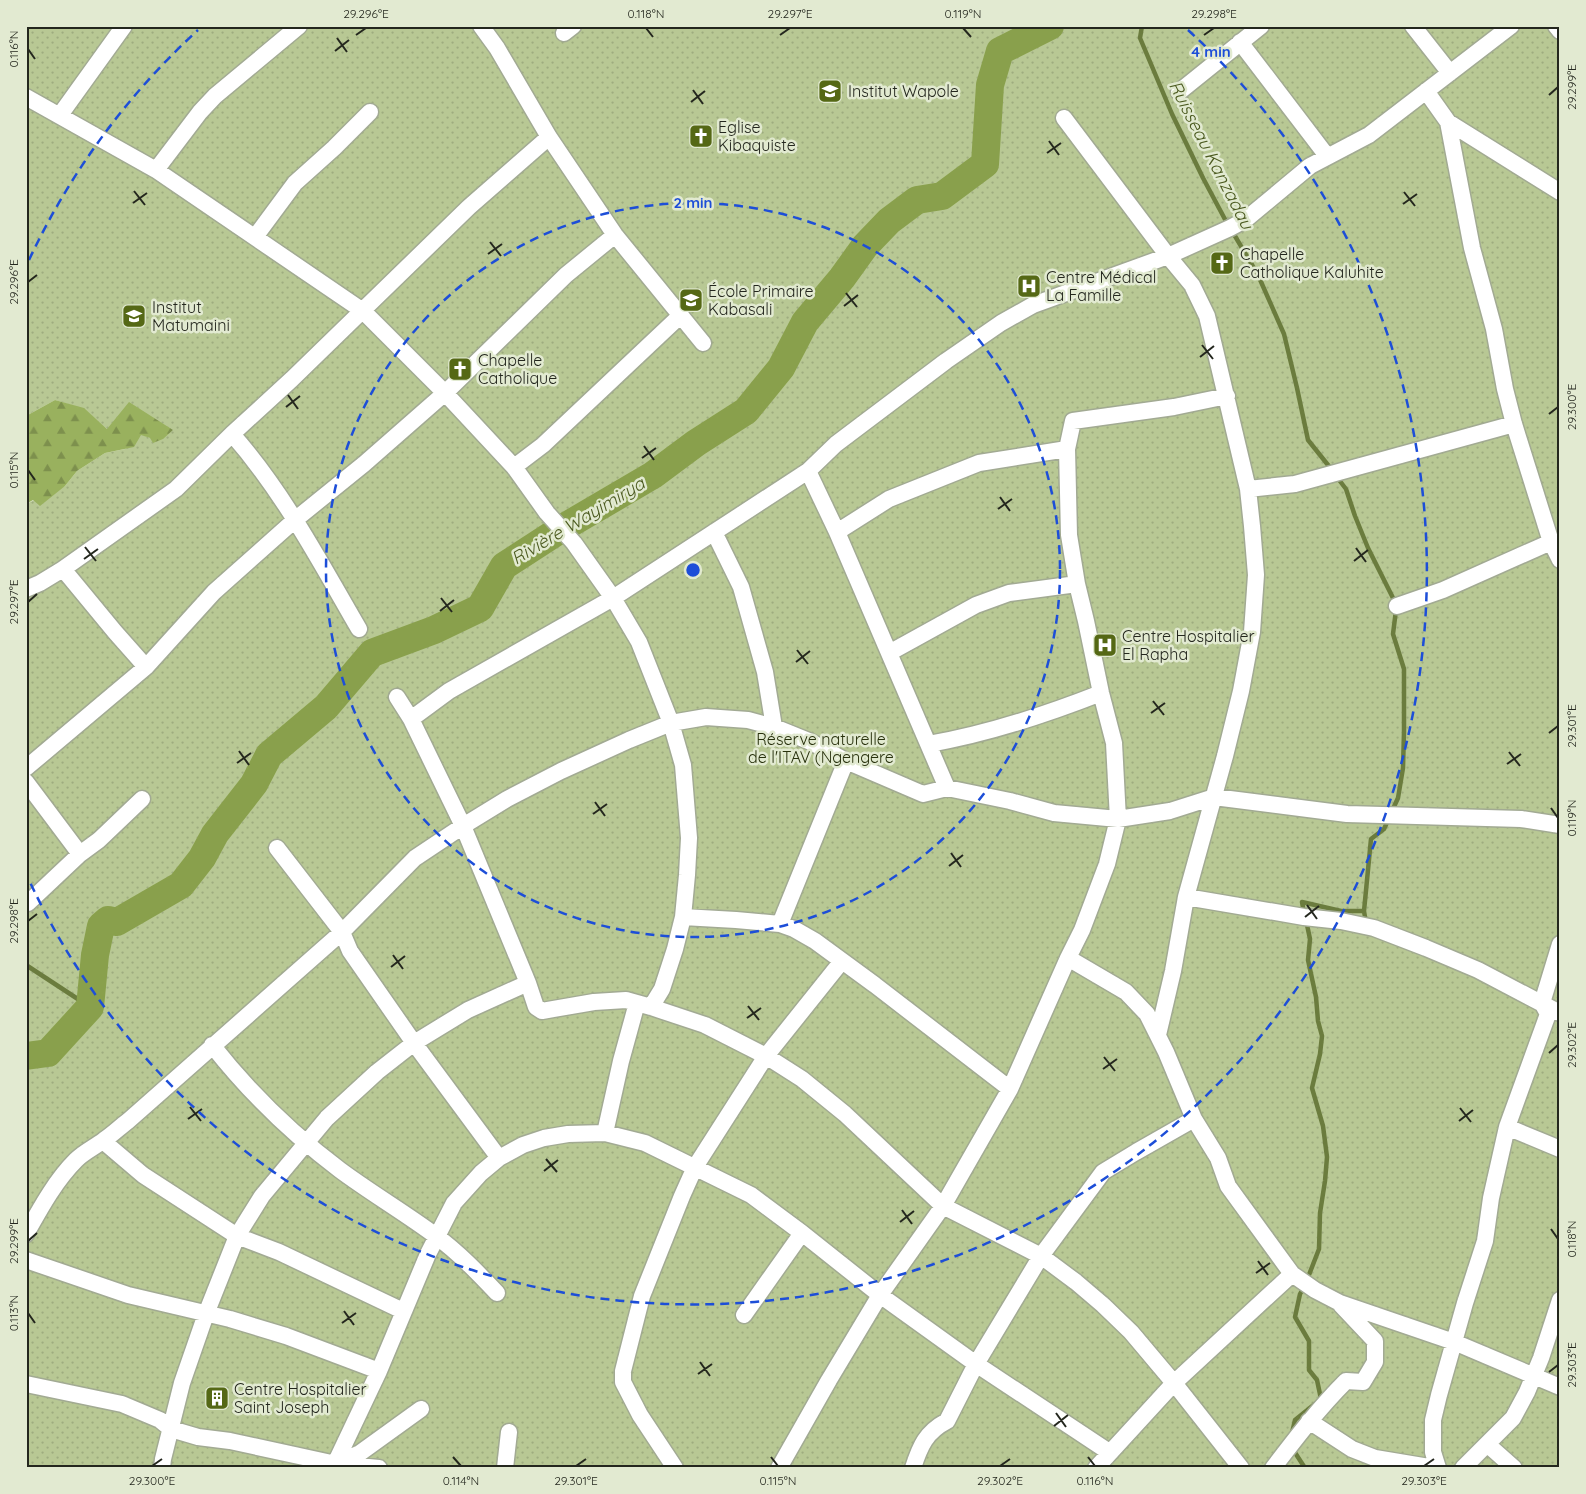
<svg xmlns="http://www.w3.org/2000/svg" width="1586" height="1494" viewBox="0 0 1586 1494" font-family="Quicksand,sans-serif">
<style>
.grass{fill:url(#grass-dots)}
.forest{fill:url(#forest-firs)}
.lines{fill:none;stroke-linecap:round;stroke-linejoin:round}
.stream{stroke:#6b7c3e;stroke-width:4.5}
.river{stroke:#89a04c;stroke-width:28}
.street-casing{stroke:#a2aa93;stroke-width:19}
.street{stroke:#fff;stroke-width:16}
.ticks{fill:none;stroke:#24271e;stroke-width:2}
.ring{fill:none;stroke:#1d4ed8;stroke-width:2.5;stroke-dasharray:9 6}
.labels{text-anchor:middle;stroke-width:5;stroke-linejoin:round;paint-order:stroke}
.poi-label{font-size:16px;fill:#24271e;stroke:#e2ead1;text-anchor:start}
.park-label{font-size:16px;fill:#28310d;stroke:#e2ead1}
.water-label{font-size:18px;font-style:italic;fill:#4b5a1f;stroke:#e2ead1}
.centre{fill:#1d4ed8;stroke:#e2ead1;stroke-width:2.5}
.ring-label{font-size:15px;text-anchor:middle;font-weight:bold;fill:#1d4ed8;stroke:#e2ead1;stroke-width:5;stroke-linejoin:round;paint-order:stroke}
.neatline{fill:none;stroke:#24271e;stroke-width:2}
.ticks-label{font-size:12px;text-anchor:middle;fill:#24271e}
</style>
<defs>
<pattern id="grass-dots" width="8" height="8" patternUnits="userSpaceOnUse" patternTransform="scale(1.25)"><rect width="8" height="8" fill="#b8c894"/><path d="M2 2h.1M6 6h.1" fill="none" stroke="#9eac7f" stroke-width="1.8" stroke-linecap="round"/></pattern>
<pattern id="forest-firs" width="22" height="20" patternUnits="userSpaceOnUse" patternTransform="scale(1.25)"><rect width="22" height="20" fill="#99b15e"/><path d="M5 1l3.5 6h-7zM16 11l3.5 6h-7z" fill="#7d904d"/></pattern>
</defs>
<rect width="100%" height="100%" fill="#e2ead1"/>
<path class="grass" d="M 26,26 L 1560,26 L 1560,1468 L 26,1468 L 26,504 L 65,486 L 77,471 L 105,453 L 125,449 L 141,434 L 150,438 L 173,430 L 107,429 L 84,409 L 55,400 L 26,416 Z"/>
<path class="forest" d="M 55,400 L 84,408 L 107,429 L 129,402 L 173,430 L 163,439 L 153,443 L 150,438 L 141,435 L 134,447 L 105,453 L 77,471 L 65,486 L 40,506 L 33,500 L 26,504 L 26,416 Z"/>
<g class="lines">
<path class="stream" d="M 1142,26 L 1140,38 L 1172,114 L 1203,178 L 1228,225
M 1232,231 L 1258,275 L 1284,334 L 1297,388 L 1308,440 L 1332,470
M 1336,476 L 1346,489 L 1355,516 L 1368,548 L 1395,602
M 1392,811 L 1398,798 L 1403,768 L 1404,732 L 1404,669 L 1393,634 L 1396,610
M 1304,913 L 1302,902 L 1341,911 L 1364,911
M 1306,920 L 1310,939 L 1308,960 L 1316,997 L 1318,1021 L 1322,1036 L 1320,1054 L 1312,1088 L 1323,1126 L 1327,1157 L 1325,1181 L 1320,1213 L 1319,1249 L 1307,1280
M 1366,923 L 1364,911 L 1371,839 L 1384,829 L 1389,818
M 26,965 L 90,1007
M 1292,1433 L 1295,1420 L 1321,1399 L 1317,1380 L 1309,1370 L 1309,1341 L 1295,1317 L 1300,1294 L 1304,1287
M 1292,1448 L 1305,1468"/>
<path class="river" d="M 26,1056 L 48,1053 L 90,1007 L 95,955 L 101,926 L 108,920 L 117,922 L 181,885 L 202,858 L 215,834 L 254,784 L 269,755 L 326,707 L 372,653 L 434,630 L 480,608 L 504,566 L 561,529 L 653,475 L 696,443 L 746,411 L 781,368 L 805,322 L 842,278 L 865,246 L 889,221 L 917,200 L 942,196 L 985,164 L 990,85 L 1000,51 L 1050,26"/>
<g class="street-casing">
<path id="street" d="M 481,26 L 497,48 L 549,137 L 615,235 L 703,343
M 1413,26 L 1450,73
M 1556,26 L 1560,31
M 564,33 L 573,26
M 1240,42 L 1327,156
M 1426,91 L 1448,122 L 1472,248 L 1494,329 L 1505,389 L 1514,424 L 1551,542 L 1560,560
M 1179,92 L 1261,26
M 26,97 L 156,170 L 363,311 L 445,393 L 514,467 L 547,513 L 574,543 L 613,598 L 639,642 L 671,723 L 683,765 L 689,838 L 687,875 L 683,917 L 675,949 L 662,989 L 651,1007
M 60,115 L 124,26
M 1064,118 L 1168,256 L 1192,285 L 1207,316 L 1248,489 L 1252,526 L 1256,575 L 1252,632 L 1241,691 L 1225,756 L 1186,897 L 1173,971 L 1158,1035
M 1448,122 L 1560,192
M 156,170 L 200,112 L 215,96 L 299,26
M 255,237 L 295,183 L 334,148 L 370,112
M 232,434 C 284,493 320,562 359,629
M 514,467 L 543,445 L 681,315
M 808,471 L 837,532 L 947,788
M 1248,489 L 1295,484 L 1514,424
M 714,532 L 741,587 L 765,672 L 774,727
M 837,532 L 889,499 L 979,463 L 1067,449
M 63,569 L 115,632 L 146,667
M 26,589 L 40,583 L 63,569 L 176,489 L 232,434 L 292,379 L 469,207 L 549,137
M 1397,606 L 1443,590 L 1551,542
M 889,653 L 976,605 L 1009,593 L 1077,584
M 411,719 L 449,691 L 613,598 L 808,471 L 836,444 L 946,361 L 1001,323 L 1033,305 L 1168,256 L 1230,228 L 1245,220 L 1310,166 L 1369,135 L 1511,26
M 929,744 C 987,734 1045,715 1101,693
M 26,768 L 146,667 L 214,592 L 296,519 L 364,464 L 445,393 L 566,275 L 615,235
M 26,782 L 80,854
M 277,848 L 342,932 L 350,951 L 414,1043 L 499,1158
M 1186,897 L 1304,917 L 1341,921 L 1374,928 L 1426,948 L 1478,970 L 1560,1013
M 28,903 L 80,854 L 99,840 L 142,799
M 683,917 L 736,920 L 780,924 L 794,929 L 815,941 L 875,985 L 1010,1089
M 780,924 L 846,761
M 1068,958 L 1126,992 L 1147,1014 L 1166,1052 L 1194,1119 L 1218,1158 L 1228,1186 L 1292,1274 L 1315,1290 L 1340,1303 L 1454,1342 L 1560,1387
M 528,983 L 536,1007 L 542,1011 L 594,1002 L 626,1000 L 651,1007 L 705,1025 L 766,1056 L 802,1079 L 845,1114 L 943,1206 L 1041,1256 L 1076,1282 L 1103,1305 L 1131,1332 L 1174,1383 L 1241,1468
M 212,1045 C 249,1092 292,1134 340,1170 C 371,1193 405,1213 436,1236 C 459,1253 478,1273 497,1293
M 1507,1127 L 1560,1149
M 605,1133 L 621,1061 L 637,1003
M 103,1141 L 143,1175 L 237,1236 L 279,1252 L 403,1311
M 26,1234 C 40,1209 55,1181 76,1160 C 84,1152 95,1147 104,1140 C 113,1134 120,1127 128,1121 L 342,932 L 415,858 L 463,826 L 507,799 L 561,771 L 629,740 L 671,723 L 706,717 L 748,720 L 774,727 L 811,742 L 846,761 L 923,794 L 947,788 L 1010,801 L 1054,813 L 1118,819 L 1170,811 L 1214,797 L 1347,814 L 1521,819 L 1560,825
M 26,1260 L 128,1295 L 230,1319 L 286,1336 L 379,1371
M 744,1315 L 802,1233
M 26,1384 L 122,1404 L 160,1420 L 171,1429 L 198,1437 L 230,1441 L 336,1464 L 379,1468
M 1309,1421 L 1352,1449 L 1375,1458 L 1435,1468
M 1487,1444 L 1514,1468
M 338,1463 L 360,1453 L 421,1409
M 162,1468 L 163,1459 L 182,1383 L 206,1314 L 237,1236 L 262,1196 L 327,1118 L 377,1072 L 414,1043 L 468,1010 L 528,983 L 463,826 L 411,719 L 397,697
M 333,1468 L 379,1371 L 428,1254 L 454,1203 L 481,1173 L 499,1158 L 523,1145 L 544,1138 L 568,1134 L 605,1133 L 645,1143 L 751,1195 L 802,1233 L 880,1295 L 976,1364 L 1109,1452
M 505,1468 L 509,1432
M 675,1468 L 640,1415 L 623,1382 L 623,1371 L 642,1296 L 682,1196 L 695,1167 L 766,1056 L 842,961
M 779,1468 L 829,1380 L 880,1295 L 943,1206 L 1010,1089 L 1068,958 L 1082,930 L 1107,864 L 1118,819 L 1114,743 L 1101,693 L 1086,621 L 1077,584 L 1069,535 L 1067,449 L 1073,421 L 1174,407 L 1227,396
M 913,1468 C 920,1446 926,1432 947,1421 L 976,1364 L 1041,1256 L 1103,1172 L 1136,1152 L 1194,1119
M 1096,1468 L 1174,1383 L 1292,1274
M 1273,1468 C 1296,1438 1319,1408 1346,1381 L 1363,1382 L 1375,1362 L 1375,1341 L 1341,1305
M 1438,1468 L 1433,1452 L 1433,1420 L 1439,1395 L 1465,1303 L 1485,1241 L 1491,1198 L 1507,1127 L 1548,1014 L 1542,1003 L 1560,944
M 1463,1468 L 1513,1418 L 1527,1392 L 1541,1358 L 1560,1300"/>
</g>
<use href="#street" class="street"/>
</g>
<path class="ticks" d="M 646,28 L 653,37M 963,28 L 971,37M 356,35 L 366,28M 780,35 L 790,28M 1204,35 L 1214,28M 337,38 L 347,52M 28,49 L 35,59M 335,51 L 349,40M 693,90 L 703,104M 1549,95 L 1558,87M 691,102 L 705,91M 1049,141 L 1059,155M 1047,153 L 1061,143M 134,191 L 145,205M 1404,192 L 1415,206M 133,203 L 147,193M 1403,204 L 1417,194M 490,242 L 501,256M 488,254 L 502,244M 28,282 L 37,275M 846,293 L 857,307M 844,306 L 858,295M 1202,345 L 1213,359M 1200,357 L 1214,346M 288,395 L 298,409M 286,407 L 300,396M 1549,414 L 1558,407M 644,446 L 654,460M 642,458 L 656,448M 28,470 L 35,480M 1000,497 L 1010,511M 998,509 L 1012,499M 85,547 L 96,561M 1356,548 L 1366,562M 84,559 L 98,549M 1354,561 L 1368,550M 441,598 L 452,612M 28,602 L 37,594M 440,611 L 454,600M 797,650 L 808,664M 796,662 L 810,651M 1153,701 L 1164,715M 1151,713 L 1165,703M 1549,733 L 1558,726M 239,751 L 249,765M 1509,752 L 1520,766M 237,763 L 251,753M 1507,764 L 1521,754M 595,802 L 605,816M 1551,808 L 1558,818M 593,814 L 607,804M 951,853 L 961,867M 949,866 L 963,855M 1307,905 L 1317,919M 1305,917 L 1319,906M 28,921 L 37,914M 393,955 L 403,969M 391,967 L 405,956M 748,1006 L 759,1020M 747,1018 L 761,1008M 1549,1053 L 1558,1045M 1104,1057 L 1115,1071M 1103,1069 L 1117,1059M 190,1107 L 201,1121M 1460,1108 L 1471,1122M 188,1119 L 202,1109M 1459,1121 L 1473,1110M 546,1159 L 557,1172M 544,1171 L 558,1160M 902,1210 L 912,1224M 900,1222 L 914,1211M 1551,1229 L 1558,1239M 28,1241 L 37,1233M 1258,1261 L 1268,1275M 1256,1273 L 1270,1263M 344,1311 L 354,1325M 28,1313 L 35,1323M 342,1323 L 356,1313M 700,1362 L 710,1376M 1549,1372 L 1558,1365M 698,1374 L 712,1364M 1056,1413 L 1066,1427M 1054,1426 L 1068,1415M 453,1457 L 461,1466M 771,1457 L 778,1466M 1088,1457 L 1095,1466M 152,1466 L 162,1459M 576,1466 L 586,1459M 1000,1466 L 1010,1459M 1424,1466 L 1434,1459"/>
<g class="ring">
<circle cx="693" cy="570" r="367"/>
<path d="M29 260A733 733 0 0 1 198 30M1188 30A733 733 0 1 1 29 880"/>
</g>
<defs>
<g id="school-square" transform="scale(1.25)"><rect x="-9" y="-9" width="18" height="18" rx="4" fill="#556815" stroke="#e2ead1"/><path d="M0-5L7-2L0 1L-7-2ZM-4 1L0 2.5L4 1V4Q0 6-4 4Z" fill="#fff"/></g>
<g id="church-square" transform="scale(1.25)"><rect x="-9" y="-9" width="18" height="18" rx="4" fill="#556815" stroke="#e2ead1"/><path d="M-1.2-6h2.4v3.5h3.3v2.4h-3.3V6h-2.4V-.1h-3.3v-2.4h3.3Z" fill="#fff"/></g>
<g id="hospital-square" transform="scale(1.25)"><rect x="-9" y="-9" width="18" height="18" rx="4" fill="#556815" stroke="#e2ead1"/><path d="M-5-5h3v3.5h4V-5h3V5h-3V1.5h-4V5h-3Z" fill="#fff"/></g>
<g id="building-square" transform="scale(1.25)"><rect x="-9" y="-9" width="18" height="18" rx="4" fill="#556815" stroke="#e2ead1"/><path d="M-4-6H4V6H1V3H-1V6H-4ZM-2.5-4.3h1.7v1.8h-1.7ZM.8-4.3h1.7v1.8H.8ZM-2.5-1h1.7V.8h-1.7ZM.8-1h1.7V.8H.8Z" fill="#fff"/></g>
</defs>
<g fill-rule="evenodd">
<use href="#school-square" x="830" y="91"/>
<use href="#church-square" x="701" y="136"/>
<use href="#church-square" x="1222" y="263"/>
<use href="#hospital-square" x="1029" y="286"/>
<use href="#school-square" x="691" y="300"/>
<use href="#school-square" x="134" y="316"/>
<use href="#church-square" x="460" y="369"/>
<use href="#hospital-square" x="1105" y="645"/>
<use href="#building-square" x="217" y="1398"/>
</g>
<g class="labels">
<g class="poi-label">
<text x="848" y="97">Institut Wapole</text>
<text x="718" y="133">Eglise<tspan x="718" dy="18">Kibaquiste</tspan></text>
<text x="1240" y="260">Chapelle<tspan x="1240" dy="18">Catholique Kaluhite</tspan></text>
<text x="1046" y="283">Centre Médical<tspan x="1046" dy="18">La Famille</tspan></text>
<text x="708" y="297">École Primaire<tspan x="708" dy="18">Kabasali</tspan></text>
<text x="152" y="313">Institut<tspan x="152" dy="18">Matumaini</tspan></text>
<text x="478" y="366">Chapelle<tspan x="478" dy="18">Catholique</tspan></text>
<text x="1122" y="642">Centre Hospitalier<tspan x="1122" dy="18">El Rapha</tspan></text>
<text x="234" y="1395">Centre Hospitalier<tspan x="234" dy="18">Saint Joseph</tspan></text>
</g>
<g class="park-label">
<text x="821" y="745">Réserve naturelle<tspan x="821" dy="18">de l'ITAV (Ngengere</tspan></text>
</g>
<g class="water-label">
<text transform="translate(1211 155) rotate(63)" y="6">Ruisseau Kanzadau</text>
<text transform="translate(578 521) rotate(-31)" y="6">Rivière Wayimirya</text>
</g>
</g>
<circle cx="693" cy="570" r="8" class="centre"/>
<g class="ring-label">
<text x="1211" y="57">4 min</text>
<text x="693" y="208">2 min</text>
</g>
<rect width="1586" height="1494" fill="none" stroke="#e2ead1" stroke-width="55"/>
<rect x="28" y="28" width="1530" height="1438" class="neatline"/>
<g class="ticks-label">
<text x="366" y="18">29.296°E</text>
<text x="646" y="18">0.118°N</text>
<text x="790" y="18">29.297°E</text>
<text x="963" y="18">0.119°N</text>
<text x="1214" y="18">29.298°E</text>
<text transform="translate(14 49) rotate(-90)" y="4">0.116°N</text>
<text transform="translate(1572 87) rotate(-90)" y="4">29.299°E</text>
<text transform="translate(14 282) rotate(-90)" y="4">29.296°E</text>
<text transform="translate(1572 407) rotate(-90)" y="4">29.300°E</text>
<text transform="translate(14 470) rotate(-90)" y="4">0.115°N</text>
<text transform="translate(14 602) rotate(-90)" y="4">29.297°E</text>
<text transform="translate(1572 726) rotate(-90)" y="4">29.301°E</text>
<text transform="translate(1572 818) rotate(-90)" y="4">0.119°N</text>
<text transform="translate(14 921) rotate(-90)" y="4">29.298°E</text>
<text transform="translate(1572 1045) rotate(-90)" y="4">29.302°E</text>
<text transform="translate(1572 1239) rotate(-90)" y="4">0.118°N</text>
<text transform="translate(14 1241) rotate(-90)" y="4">29.299°E</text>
<text transform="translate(14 1313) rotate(-90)" y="4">0.113°N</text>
<text transform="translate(1572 1365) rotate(-90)" y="4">29.303°E</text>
<text x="152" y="1485">29.300°E</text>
<text x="461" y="1485">0.114°N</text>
<text x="576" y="1485">29.301°E</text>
<text x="778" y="1485">0.115°N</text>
<text x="1000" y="1485">29.302°E</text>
<text x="1095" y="1485">0.116°N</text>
<text x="1424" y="1485">29.303°E</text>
</g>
</svg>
